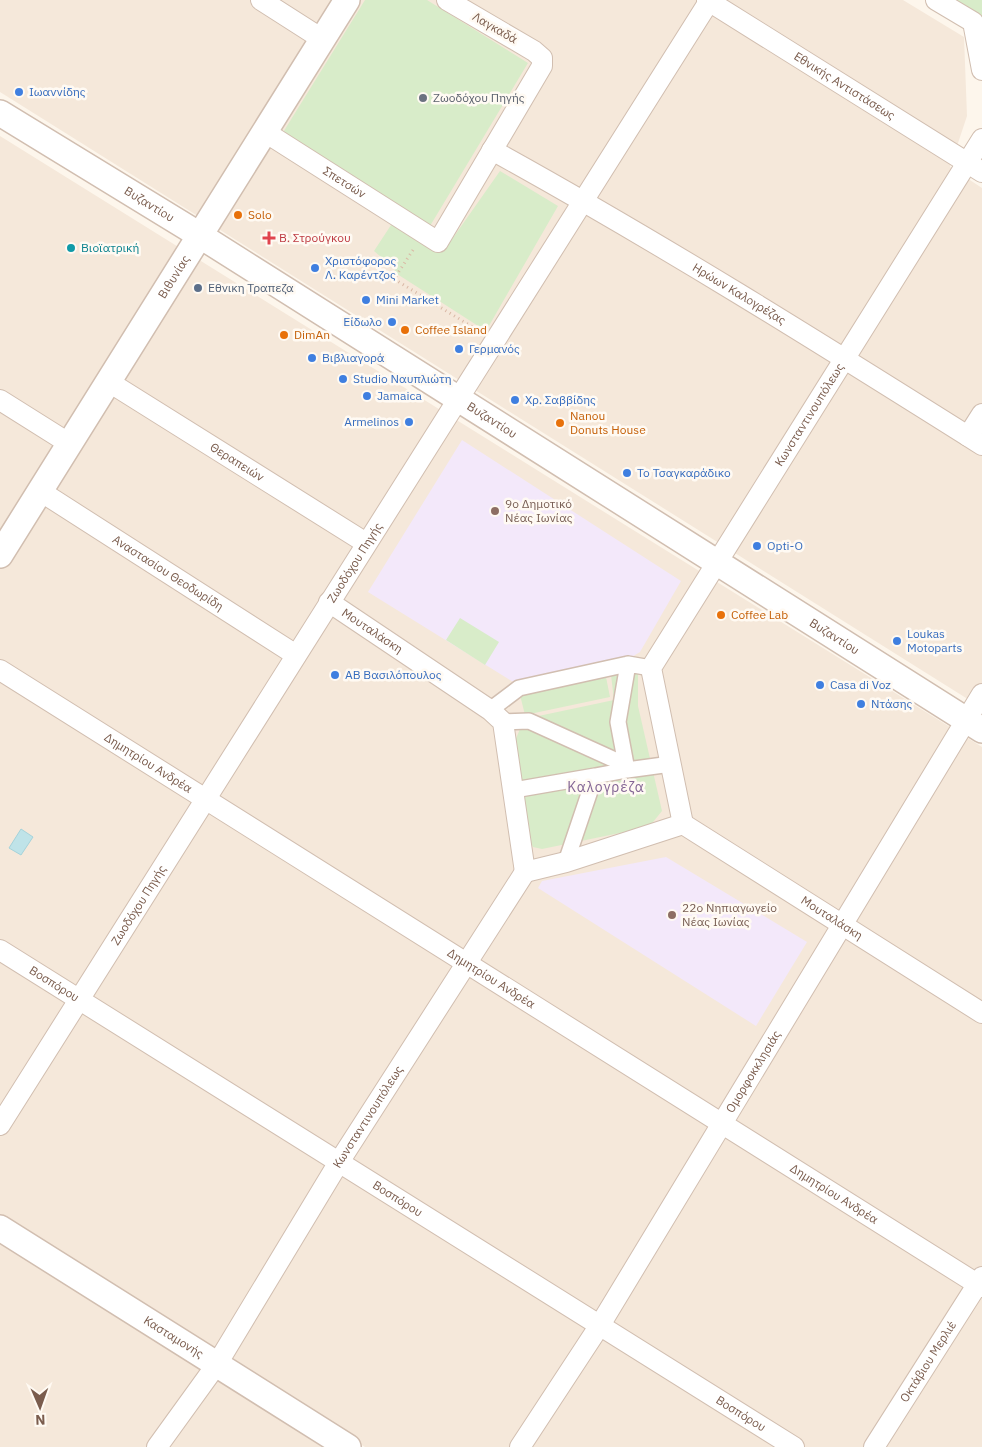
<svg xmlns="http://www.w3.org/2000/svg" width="982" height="1447" viewBox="0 0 982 1447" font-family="'IBM Plex Sans',sans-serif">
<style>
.residential{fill:#f5e8da}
.education{fill:#f3e8fa}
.green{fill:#d8ecc9}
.water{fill:#bfe3e8;stroke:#a5d3da}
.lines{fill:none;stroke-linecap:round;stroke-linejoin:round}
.pedestrian-casing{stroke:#d1beb0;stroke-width:18}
.minor-casing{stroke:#d1beb0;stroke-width:22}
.tertiary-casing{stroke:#d1beb0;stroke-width:28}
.path{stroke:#d9b8a5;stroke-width:3;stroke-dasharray:1 4;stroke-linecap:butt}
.pedestrian{stroke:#fff;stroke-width:15}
.minor{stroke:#fff;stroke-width:20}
.tertiary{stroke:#fff;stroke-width:25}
.shop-dot{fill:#3f7fe0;stroke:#fffaf3;stroke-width:2}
.worship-dot{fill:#6b7280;stroke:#fffaf3;stroke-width:2}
.food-dot{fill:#e8710a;stroke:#fffaf3;stroke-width:2}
.health-dot{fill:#e0444e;stroke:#fffaf3;stroke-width:2}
.culture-dot{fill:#0f9aa8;stroke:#fffaf3;stroke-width:2}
.service-dot{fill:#5c6f8a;stroke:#fffaf3;stroke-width:2}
.education-dot{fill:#8d6e63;stroke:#fffaf3;stroke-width:2}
.labels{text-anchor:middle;stroke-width:5;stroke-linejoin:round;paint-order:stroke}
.street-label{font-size:12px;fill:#7a5c4d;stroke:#fffaf3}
.shop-label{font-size:12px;fill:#366cbe;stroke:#fffaf3;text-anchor:start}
.worship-label{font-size:12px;fill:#5b616d;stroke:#fffaf3;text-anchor:start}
.food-label{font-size:12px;fill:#c56008;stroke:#fffaf3;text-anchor:start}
.health-label{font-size:12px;fill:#be3a42;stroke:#fffaf3;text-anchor:start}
.culture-label{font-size:12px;fill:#0d838f;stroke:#fffaf3;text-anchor:start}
.service-label{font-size:12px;fill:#4e5e75;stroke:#fffaf3;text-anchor:start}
.education-label{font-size:12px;fill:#785e54;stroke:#fffaf3;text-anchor:start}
.neighbourhood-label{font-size:14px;letter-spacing:1px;fill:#846695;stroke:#fffaf3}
</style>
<rect width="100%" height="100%" fill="#fdf6ec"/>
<path class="residential" d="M 0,0 L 903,0 L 964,37 L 967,116 L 950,167 L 982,188 L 982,708 L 0,92 Z
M 0,136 L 982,747 L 982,1447 L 365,1447 L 0,1219 Z
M 0,1242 L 328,1447 L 0,1447 Z"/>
<path class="education" d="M 462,440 L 681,581 L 640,652 L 625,661 L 518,685 L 368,592 Z
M 666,857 L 807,942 L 756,1026 L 538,888 L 542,881 Z"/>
<path class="green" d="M 365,0 L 427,0 L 528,63 L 430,226 L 282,134 Z
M 948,0 L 982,0 L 982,26 Z
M 500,171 L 558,206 L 486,331 L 394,272 L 395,269 L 374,251 L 393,222 L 443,252 Z
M 460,618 L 499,642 L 485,665 L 446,640 Z
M 638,671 L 638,706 L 662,811 L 649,827 L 542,849 L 533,847 L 529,839 L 515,741 L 520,729 L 529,718 L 614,700 L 611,675 Z
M 605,672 L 610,697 L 525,715 L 519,691 Z"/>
<path class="water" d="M 21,829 L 33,837 L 21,855 L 9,848 Z"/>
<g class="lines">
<g class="pedestrian-casing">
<path id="pedestrian" d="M 490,710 L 519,688 L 628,664 L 651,668
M 503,722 L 529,721 L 626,765
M 627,770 L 671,764
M 514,790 L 595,776
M 566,862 L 595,776 L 627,770 L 618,722 L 628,664"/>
</g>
<g class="minor-casing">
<g id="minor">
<path d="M 261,0 L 322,39"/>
<path id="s1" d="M 707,0 L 982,172"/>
<path d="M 936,0 L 973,22 L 982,70"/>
<path id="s2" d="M 265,132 L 438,242 L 542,66 L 542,58 L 534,51 L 447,0"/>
<path id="s3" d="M 492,150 C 659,242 820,343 982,445"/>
<path id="s4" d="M 109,382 L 366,543"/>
<path d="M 0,400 L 70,444"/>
<path d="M 968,436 L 982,414"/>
<path id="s5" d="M 40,491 L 296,655"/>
<path id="s6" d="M 329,602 L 490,710 L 503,722 L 525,872"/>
<path id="s7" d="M 0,670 L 982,1287"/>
<path id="s8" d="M 683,824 L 651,668 L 982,139"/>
<path id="s9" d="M 683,824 L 982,1013"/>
<path d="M 525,872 L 566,862 L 683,824"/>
<path id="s10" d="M 0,950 L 794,1447"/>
<path id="s11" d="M 0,1125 L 710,0"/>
<path id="s12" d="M 157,1447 L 217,1364 L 339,1162 L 525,872"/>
<path id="s13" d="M 520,1447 L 600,1325 L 982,694"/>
<path id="s14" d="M 874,1447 L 982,1277"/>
</g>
</g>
<g class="tertiary-casing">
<g id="tertiary">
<path id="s15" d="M 0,113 L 188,228 L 982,730"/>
<path id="s16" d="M 0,555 L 347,0"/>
<path id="s17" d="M 0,1228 L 348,1447"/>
</g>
</g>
<path class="path" d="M 413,250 L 394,279 L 479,331"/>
<use href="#pedestrian" class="pedestrian"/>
<use href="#minor" class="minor"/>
<use href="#tertiary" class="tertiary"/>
</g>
<g class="shop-dot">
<circle cx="19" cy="92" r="5"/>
<circle cx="315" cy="268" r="5"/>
<circle cx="366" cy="300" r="5"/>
<circle cx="392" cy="322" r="5"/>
<circle cx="459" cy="349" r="5"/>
<circle cx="312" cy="358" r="5"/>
<circle cx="343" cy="379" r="5"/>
<circle cx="367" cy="396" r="5"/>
<circle cx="515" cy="400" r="5"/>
<circle cx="409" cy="422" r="5"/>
<circle cx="627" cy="473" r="5"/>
<circle cx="757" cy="546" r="5"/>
<circle cx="897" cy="641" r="5"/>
<circle cx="335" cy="675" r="5"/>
<circle cx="820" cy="685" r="5"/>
<circle cx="861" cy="704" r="5"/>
</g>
<circle class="worship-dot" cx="423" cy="98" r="5"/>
<g class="food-dot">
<circle cx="238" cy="215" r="5"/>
<circle cx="405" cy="330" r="5"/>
<circle cx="284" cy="335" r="5"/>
<circle cx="560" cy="423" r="5"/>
<circle cx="721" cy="615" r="5"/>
</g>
<path class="health-dot" d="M266.5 230.5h5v5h5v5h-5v5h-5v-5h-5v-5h5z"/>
<circle class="culture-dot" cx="71" cy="248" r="5"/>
<circle class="service-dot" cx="198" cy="288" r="5"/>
<g class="education-dot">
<circle cx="495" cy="511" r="5"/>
<circle cx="672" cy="915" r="5"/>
</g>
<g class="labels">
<g class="street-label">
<text transform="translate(495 28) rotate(30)" y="4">Λαγκαδά</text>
<text dy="4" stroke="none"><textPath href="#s1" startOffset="162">Εθνικής Αντιστάσεως</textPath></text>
<text dy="4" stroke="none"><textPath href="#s2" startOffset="94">Σπετσών</textPath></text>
<text dy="4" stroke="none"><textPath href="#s15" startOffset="175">Βυζαντίου</textPath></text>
<text dy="4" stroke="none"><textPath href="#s16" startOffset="328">Βιθυνίας</textPath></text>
<text dy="4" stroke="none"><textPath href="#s3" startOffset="286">Ηρώων Καλογρέζας</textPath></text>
<text dy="4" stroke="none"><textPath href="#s8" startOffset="458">Κωνσταντινουπόλεως</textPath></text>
<text dy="4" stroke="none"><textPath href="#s15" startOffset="580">Βυζαντίου</textPath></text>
<text dy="4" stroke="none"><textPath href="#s4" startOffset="151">Θεραπειών</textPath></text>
<text dy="4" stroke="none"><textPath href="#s11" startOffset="665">Ζωοδόχου Πηγής</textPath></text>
<text dy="4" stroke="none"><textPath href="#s5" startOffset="152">Αναστασίου Θεοδωρίδη</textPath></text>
<text dy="4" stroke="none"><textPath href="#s6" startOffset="52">Μουταλάσκη</textPath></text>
<text dy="4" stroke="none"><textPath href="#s15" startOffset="985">Βυζαντίου</textPath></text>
<text dy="4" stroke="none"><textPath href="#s7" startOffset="175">Δημητρίου Ανδρέα</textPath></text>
<text dy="4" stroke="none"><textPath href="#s11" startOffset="260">Ζωοδόχου Πηγής</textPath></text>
<text dy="4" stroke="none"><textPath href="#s9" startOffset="176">Μουταλάσκη</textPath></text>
<text dy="4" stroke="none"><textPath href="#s7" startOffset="580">Δημητρίου Ανδρέα</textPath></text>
<text dy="4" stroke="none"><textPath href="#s10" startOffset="64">Βοσπόρου</textPath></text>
<text dy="4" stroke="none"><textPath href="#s13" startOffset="442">Ομορφοκκλησιάς</textPath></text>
<text dy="4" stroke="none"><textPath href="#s12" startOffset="392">Κωνσταντινουπόλεως</textPath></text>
<text dy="4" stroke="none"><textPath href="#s7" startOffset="985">Δημητρίου Ανδρέα</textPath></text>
<text dy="4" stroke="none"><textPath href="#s10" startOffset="469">Βοσπόρου</textPath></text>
<text dy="4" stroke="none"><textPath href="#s17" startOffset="205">Κασταμονής</textPath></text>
<text dy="4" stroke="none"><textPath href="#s14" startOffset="101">Οκτάβιου Μερλιέ</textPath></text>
<text dy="4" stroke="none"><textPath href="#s10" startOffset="874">Βοσπόρου</textPath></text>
</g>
<g class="shop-label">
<text x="29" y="96">Ιωαννίδης</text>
<text x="325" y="265">Χριστόφορος<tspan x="325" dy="14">Λ. Καρέντζος</tspan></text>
<text x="376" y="304">Mini Market</text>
<text x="382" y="326" text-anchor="end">Είδωλο</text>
<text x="469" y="353">Γερμανός</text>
<text x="322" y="362">Βιβλιαγορά</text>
<text x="353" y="383">Studio Ναυπλιώτη</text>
<text x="377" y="400">Jamaica</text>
<text x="525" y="404">Χρ. Σαββίδης</text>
<text x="399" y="426" text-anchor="end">Armelinos</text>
<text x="637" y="477">Το Τσαγκαράδικο</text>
<text x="767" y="550">Opti-O</text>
<text x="907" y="638">Loukas<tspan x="907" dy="14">Motoparts</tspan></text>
<text x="345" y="679">ΑΒ Βασιλόπουλος</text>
<text x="830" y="689">Casa di Voz</text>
<text x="871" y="708">Ντάσης</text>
</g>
<g class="worship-label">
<text x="433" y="102">Ζωοδόχου Πηγής</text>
</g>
<g class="food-label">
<text x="248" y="219">Solo</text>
<text x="415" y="334">Coffee Island</text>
<text x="294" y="339">DimAn</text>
<text x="570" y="420">Nanou<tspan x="570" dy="14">Donuts House</tspan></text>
<text x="731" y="619">Coffee Lab</text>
</g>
<g class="health-label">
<text x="279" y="242">Β. Στρούγκου</text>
</g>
<g class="culture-label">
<text x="81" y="252">Βιοϊατρική</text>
</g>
<g class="service-label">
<text x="208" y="292">Εθνικη Τραπεζα</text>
</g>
<g class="education-label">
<text x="505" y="508">9ο Δημοτικό<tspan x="505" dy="14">Νέας Ιωνίας</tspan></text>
<text x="682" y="912">22ο Νηπιαγωγείο<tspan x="682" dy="14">Νέας Ιωνίας</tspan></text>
</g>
<g class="neighbourhood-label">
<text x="606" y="792">Καλογρέζα</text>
</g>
</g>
<g transform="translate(40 1407) rotate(178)" stroke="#fffaf3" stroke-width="4" paint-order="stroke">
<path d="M0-4L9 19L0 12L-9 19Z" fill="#7a5c4d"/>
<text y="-8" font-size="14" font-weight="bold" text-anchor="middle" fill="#7a5c4d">N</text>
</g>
</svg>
